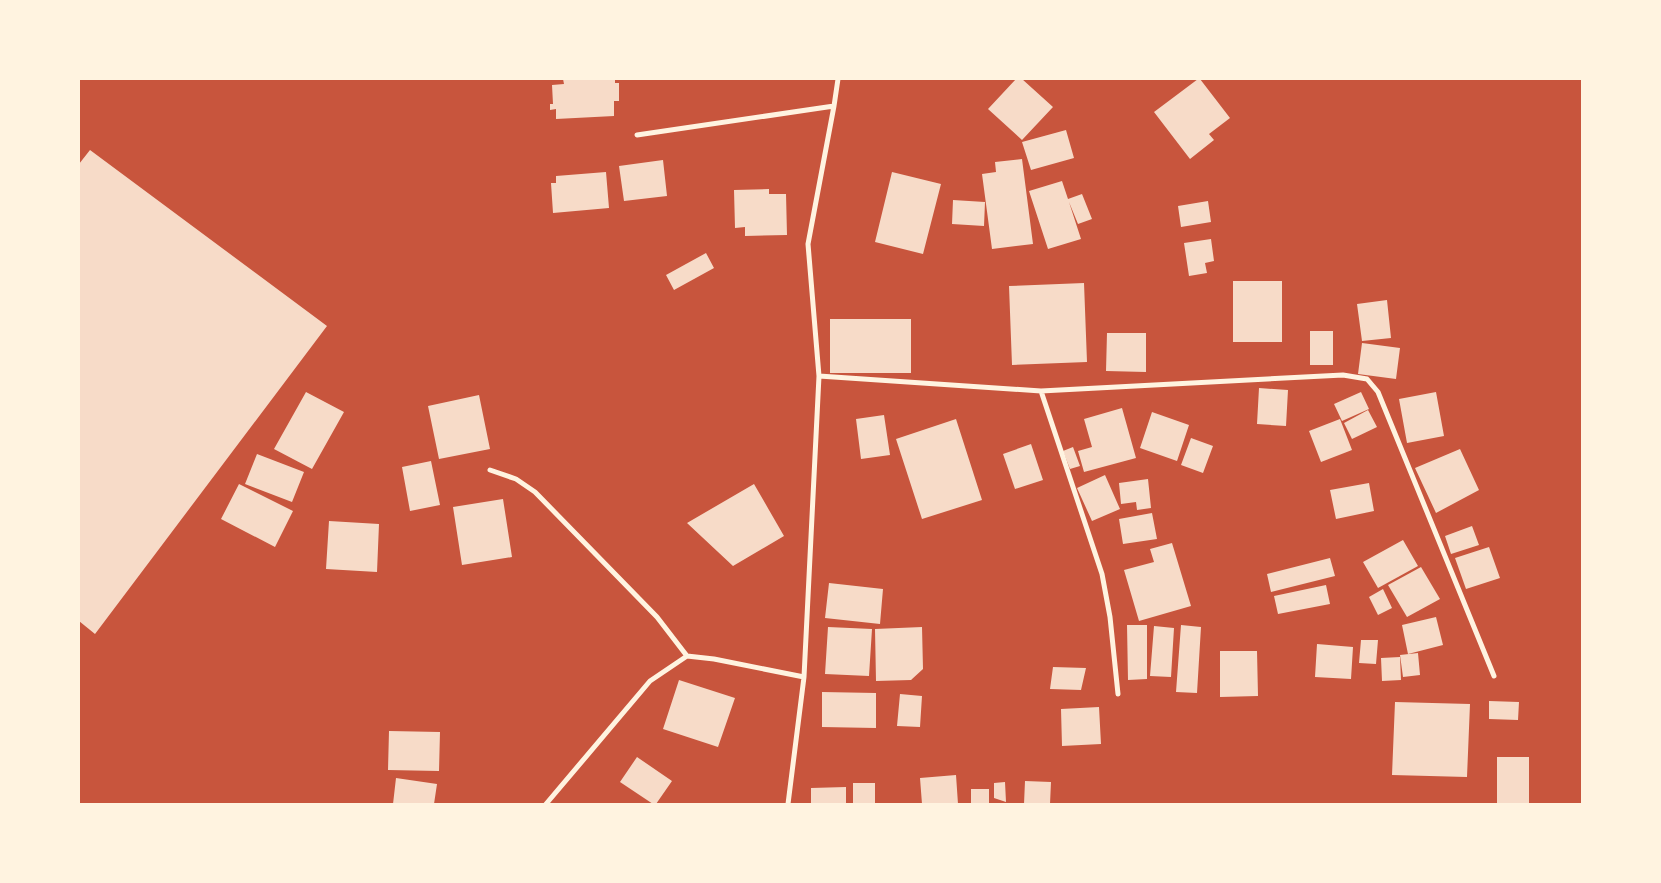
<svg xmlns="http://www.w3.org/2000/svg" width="1661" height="883" viewBox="0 0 1661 883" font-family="Rubik,sans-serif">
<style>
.building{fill:#f7dbc8}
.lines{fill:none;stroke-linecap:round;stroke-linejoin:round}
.minor{stroke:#fff3e0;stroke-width:5}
</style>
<rect width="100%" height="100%" fill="#c8553d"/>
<path class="building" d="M 563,79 L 615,79 L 615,83 L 619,83 L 619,101 L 614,101 L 614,116 L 556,119 L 556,109 L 550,110 L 550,104 L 553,104 L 552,85 L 564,84 Z
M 1016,79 L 1022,79 L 1053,107 L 1022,140 L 988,109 Z
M 1198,79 L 1200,79 L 1230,118 L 1209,134 L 1214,140 L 1190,159 L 1154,112 Z
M 1066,130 L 1074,158 L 1031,170 L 1022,142 Z
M 90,150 L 327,326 L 95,634 L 79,621 L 79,164 Z
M 1022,159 L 1033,244 L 992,249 L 982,174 L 996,172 L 995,162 Z
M 663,160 L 667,196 L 624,201 L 619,166 Z
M 606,172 L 609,208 L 553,213 L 551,183 L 556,183 L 556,176 Z
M 892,172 L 941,184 L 923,254 L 875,242 Z
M 1062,181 L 1068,199 L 1082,194 L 1092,219 L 1078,224 L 1069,202 L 1081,239 L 1048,249 L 1029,191 Z
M 769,189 L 769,194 L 786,194 L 787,235 L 745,236 L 745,227 L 735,228 L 734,190 Z
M 953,200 L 985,202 L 984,226 L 952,224 Z
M 1208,201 L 1211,222 L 1181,227 L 1178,206 Z
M 1211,239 L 1214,261 L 1205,263 L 1207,273 L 1189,276 L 1184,243 Z
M 706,253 L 714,268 L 674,290 L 666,275 Z
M 1233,281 L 1282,281 L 1282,342 L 1233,342 Z
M 1084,283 L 1087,362 L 1012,365 L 1009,286 Z
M 1387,300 L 1391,338 L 1362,341 L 1357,304 Z
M 830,319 L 911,319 L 911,373 L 830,373 Z
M 1310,331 L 1333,331 L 1333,365 L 1310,365 Z
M 1107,333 L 1146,333 L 1146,372 L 1106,371 Z
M 1362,343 L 1400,348 L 1396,379 L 1358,374 Z
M 1259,388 L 1288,390 L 1286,426 L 1257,424 Z
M 306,392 L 344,412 L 312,469 L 274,449 Z
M 1361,392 L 1369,409 L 1342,421 L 1334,404 Z
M 1436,392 L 1444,436 L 1407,443 L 1399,399 Z
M 479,395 L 490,449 L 439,459 L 428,406 Z
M 1122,408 L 1136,458 L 1084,472 L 1078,451 L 1092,447 L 1084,419 Z
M 1368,410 L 1377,427 L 1352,439 L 1344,423 Z
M 1152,412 L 1189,425 L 1177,461 L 1140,448 Z
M 884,415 L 890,455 L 861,459 L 856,419 Z
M 956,419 L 982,500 L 922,519 L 896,439 Z
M 1340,419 L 1352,450 L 1321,462 L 1309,431 Z
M 1191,438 L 1213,446 L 1203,473 L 1181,465 Z
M 1031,444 L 1043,480 L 1015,489 L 1003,454 Z
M 1073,447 L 1080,466 L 1070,469 L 1063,451 Z
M 1460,449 L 1479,490 L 1436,513 L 1415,468 Z
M 257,454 L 304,472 L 292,502 L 245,484 Z
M 431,461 L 440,505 L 410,511 L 402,467 Z
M 1105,475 L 1120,509 L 1092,521 L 1077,488 Z
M 1148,479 L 1151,508 L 1137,510 L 1136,502 L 1121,504 L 1119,483 Z
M 1369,483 L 1374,511 L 1336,519 L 1330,490 Z
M 239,484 L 293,511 L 275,547 L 221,519 Z
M 754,484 L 784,536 L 733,566 L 687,523 Z
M 503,499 L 512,557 L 462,565 L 453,507 Z
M 1152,513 L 1157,539 L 1123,544 L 1119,519 Z
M 329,521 L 379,524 L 377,572 L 326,569 Z
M 1472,526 L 1479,545 L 1451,554 L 1445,536 Z
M 1403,540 L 1418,566 L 1378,588 L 1363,562 Z
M 1172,543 L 1191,606 L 1139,621 L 1124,570 L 1154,562 L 1150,549 Z
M 1489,547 L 1500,578 L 1466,589 L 1455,558 Z
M 1330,558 L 1335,576 L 1271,592 L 1267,574 Z
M 1421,567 L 1440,599 L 1407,617 L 1388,585 Z
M 829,583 L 883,589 L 880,624 L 825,618 Z
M 1326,585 L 1330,604 L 1278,614 L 1274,596 Z
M 1383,589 L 1392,608 L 1378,615 L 1369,597 Z
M 1436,617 L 1443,645 L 1408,654 L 1402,625 Z
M 1127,625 L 1147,625 L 1147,679 L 1128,680 Z
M 1181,625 L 1201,627 L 1197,693 L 1176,692 Z
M 1154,626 L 1174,628 L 1171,677 L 1150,676 Z
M 828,627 L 872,629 L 869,676 L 825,674 Z
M 922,627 L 923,669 L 911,680 L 876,681 L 875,629 Z
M 1361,640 L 1378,640 L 1376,664 L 1359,663 Z
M 1317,644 L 1353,647 L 1351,679 L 1315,677 Z
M 1220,651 L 1257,651 L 1258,696 L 1220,697 Z
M 1418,653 L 1420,675 L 1403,677 L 1400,655 Z
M 1400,657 L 1401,680 L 1382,681 L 1381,658 Z
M 1053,667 L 1086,668 L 1081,690 L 1050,689 Z
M 679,680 L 735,698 L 718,747 L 663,729 Z
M 822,692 L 876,693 L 876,728 L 822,727 Z
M 900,694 L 922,696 L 920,727 L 897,726 Z
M 1489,701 L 1519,702 L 1518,720 L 1489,719 Z
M 1395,702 L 1470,704 L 1467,777 L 1392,775 Z
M 1099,707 L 1101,744 L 1062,746 L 1061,709 Z
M 389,731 L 440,732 L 439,771 L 388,770 Z
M 637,757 L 672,781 L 656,804 L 653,804 L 620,782 Z
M 1497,757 L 1529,757 L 1529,804 L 1497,804 Z
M 956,775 L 958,804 L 922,804 L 920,778 Z
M 396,778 L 437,784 L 434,804 L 393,804 Z
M 1025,781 L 1051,782 L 1050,804 L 1024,804 Z
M 1005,782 L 1006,802 L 994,798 L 994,783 Z
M 853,783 L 875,783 L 875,804 L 853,804 Z
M 846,787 L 846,804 L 811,804 L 811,788 Z
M 971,789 L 989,789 L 989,804 L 971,804 Z"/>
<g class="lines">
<path class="minor" d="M 637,135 L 834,106
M 819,376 L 1041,391 L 1343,375 L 1367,379 L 1378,392 L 1494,676
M 1041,391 L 1102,574 L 1110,617 L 1118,694
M 490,470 L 516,479 L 535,492 L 657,617 L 687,656
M 546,804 L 650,681 L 687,656 L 714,659 L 804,677
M 788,804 L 804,677 L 819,376 L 808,244 L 834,106 L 838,79"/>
</g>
<rect width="1661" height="883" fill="none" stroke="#fff3e0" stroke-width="160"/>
</svg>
